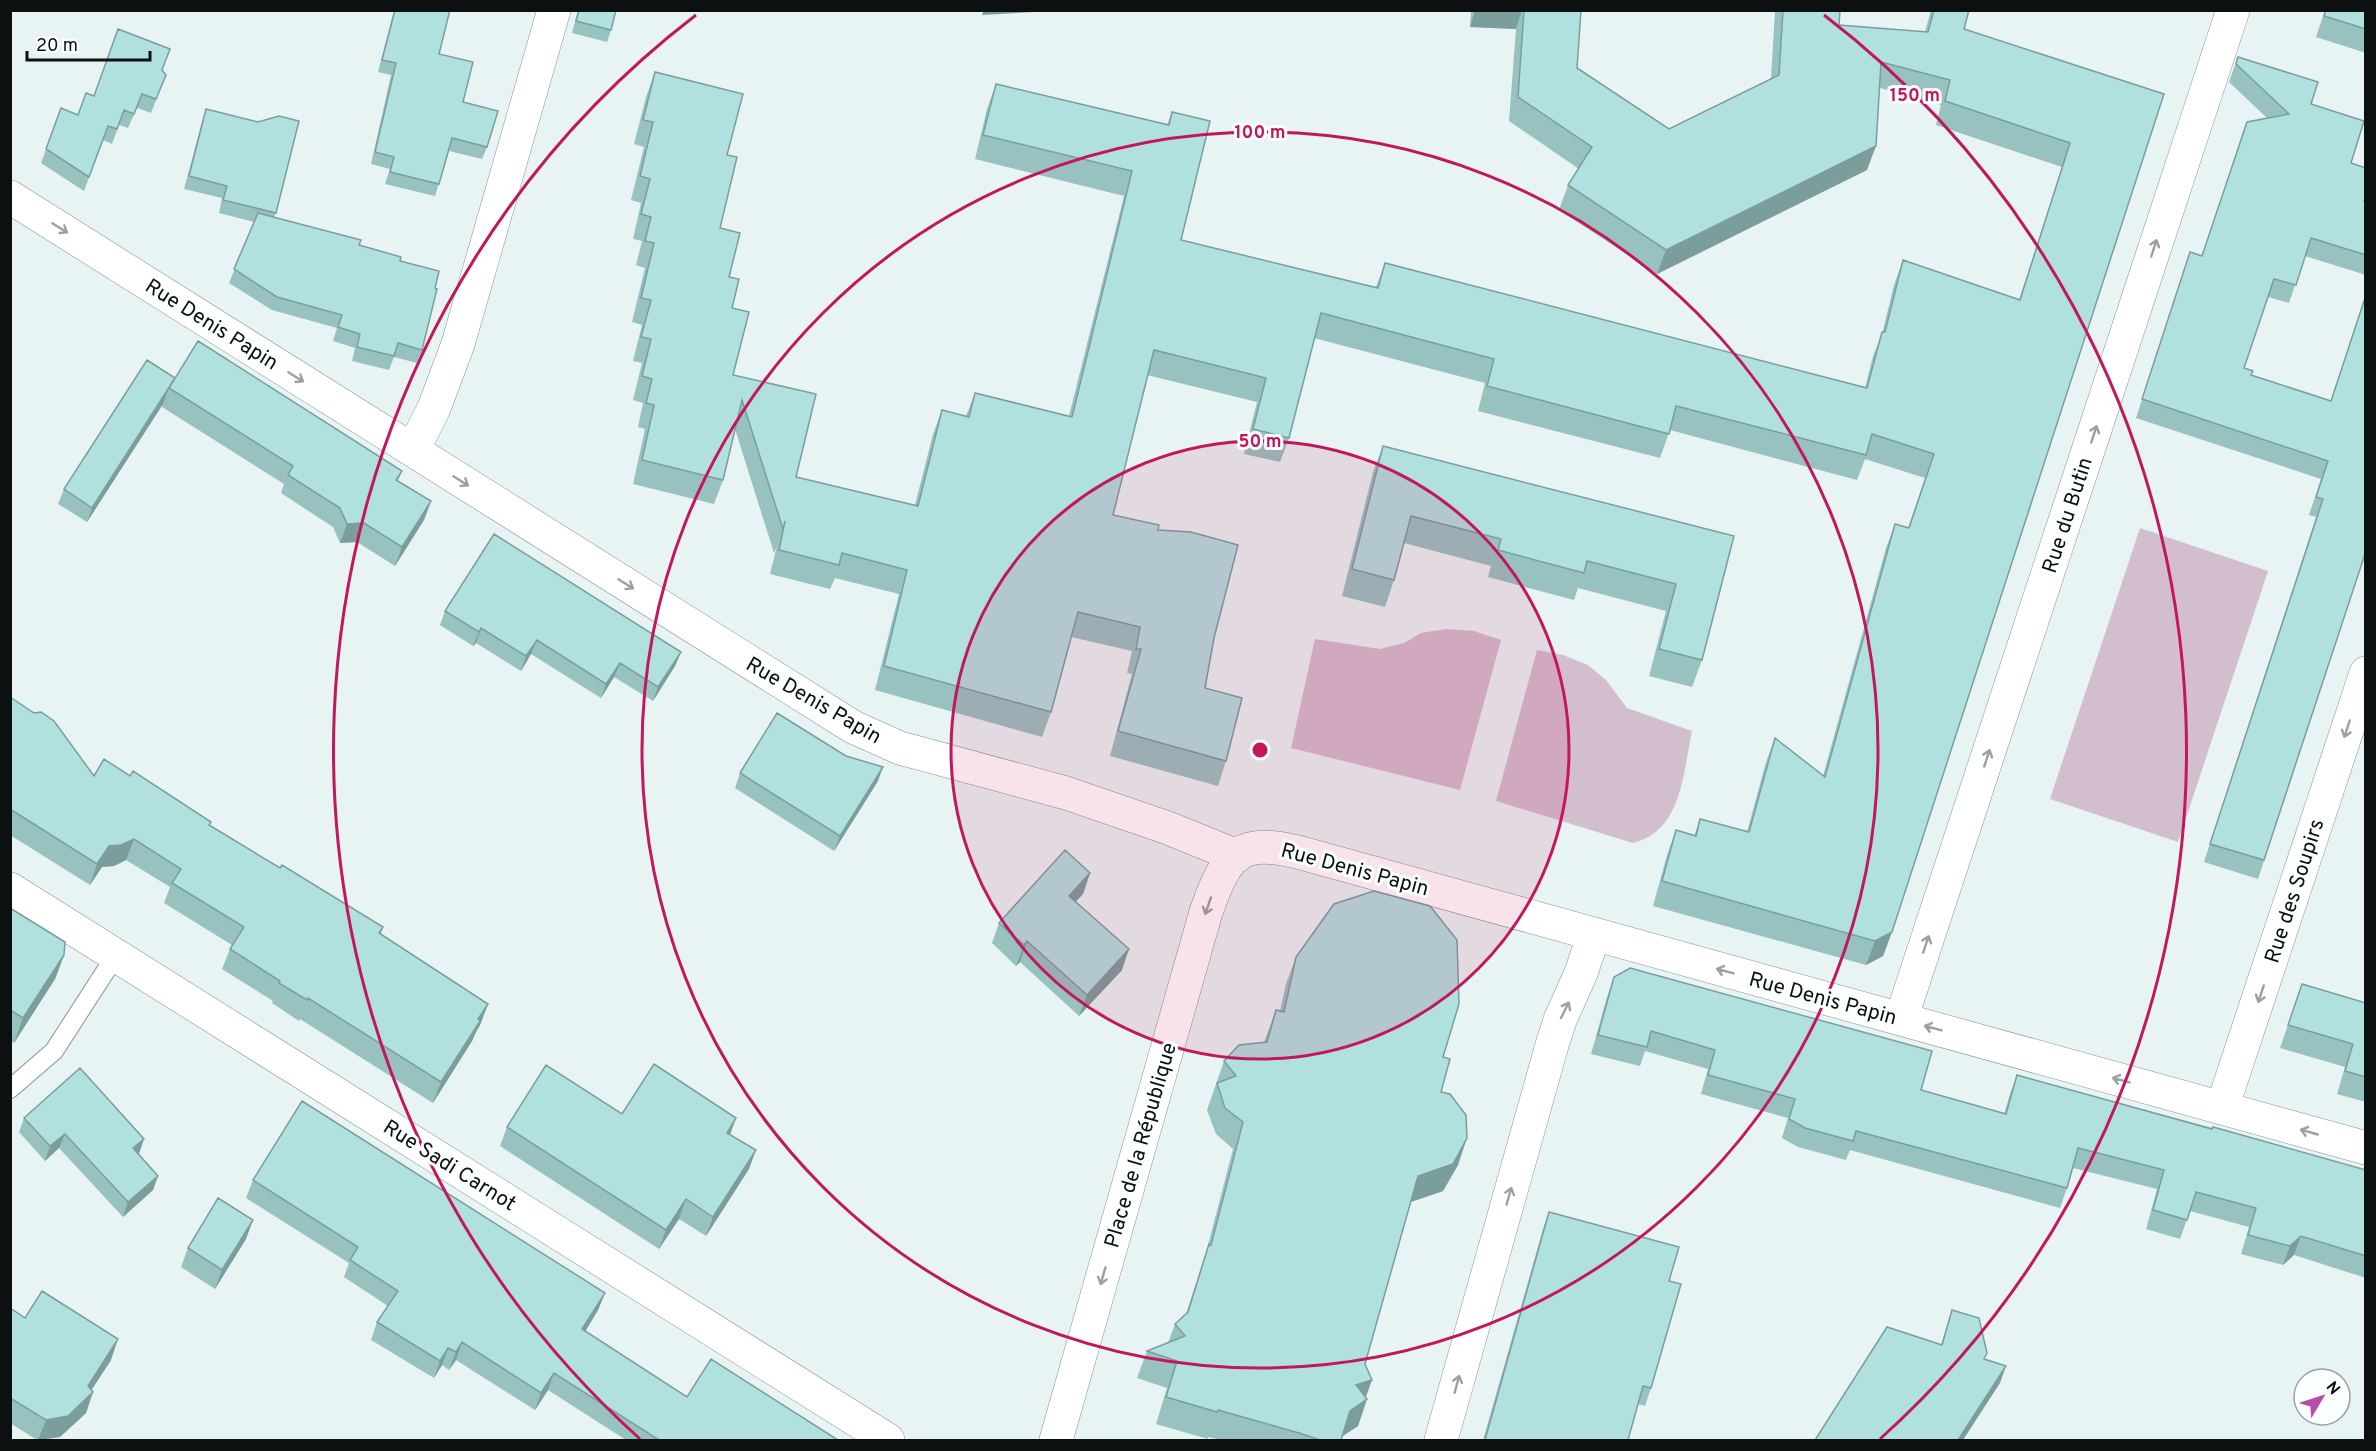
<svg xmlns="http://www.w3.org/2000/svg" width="2376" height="1451" viewBox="0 0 2376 1451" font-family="Overpass,sans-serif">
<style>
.green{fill:#d2bece}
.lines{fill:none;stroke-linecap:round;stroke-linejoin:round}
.service-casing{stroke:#879392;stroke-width:20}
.minor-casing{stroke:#879392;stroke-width:34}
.service{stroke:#fff;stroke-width:18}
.minor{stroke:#fff;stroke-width:33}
.wall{fill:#97c2c0}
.shaded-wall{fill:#7b9e9c}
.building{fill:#b0e1df;stroke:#7b9e9c;stroke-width:1.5}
.oneway{stroke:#9e9f9f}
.ring{fill:none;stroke:#c2185b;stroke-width:3}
.labels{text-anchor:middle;stroke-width:6;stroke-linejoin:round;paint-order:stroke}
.street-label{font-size:21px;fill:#0c1010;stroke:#fcffff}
.centre{fill:#c2185b;stroke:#fcffff;stroke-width:3}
.ring-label{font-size:18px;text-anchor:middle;font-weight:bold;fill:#c2185b;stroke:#fcffff;stroke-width:6;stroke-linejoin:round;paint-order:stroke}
</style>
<rect width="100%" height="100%" fill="#e7f4f3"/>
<path class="green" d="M 2140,528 L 2268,571 L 2178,842 L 2050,799 Z
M 1446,629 L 1474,631 L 1501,640 L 1460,790 L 1291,748 L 1315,639 L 1380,649 L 1404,643 L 1421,633 Z
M 1537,650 L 1563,655 L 1588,665 L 1606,680 L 1627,708 L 1692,731 C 1683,773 1682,831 1633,843 L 1496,801 Z"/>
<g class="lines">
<g class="service-casing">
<path id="service" d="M 10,1089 L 54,1051 L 116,955"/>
</g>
<g class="minor-casing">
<path id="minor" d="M 10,197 L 853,727 L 900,748 L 1066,793 L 1168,828 L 1237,856
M 413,450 L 434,408 L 458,344 L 554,10
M 10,889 L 888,1440
M 1901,1019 L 2233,10
M 2222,1108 L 2366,673
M 1056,1440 L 1206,912 C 1228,850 1240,837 1305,854 L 2366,1148
M 1441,1440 L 1552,1045 L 1560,1020 L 1581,973 L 1594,934"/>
</g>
<use href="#service" class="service"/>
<use href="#minor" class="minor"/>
</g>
<path class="wall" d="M 394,10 L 450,10 L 439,54 L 487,147 L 482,159 L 449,151 L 435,196 L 385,184 L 390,169 L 371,164 L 391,75 L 378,72 Z
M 578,10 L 616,10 L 611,30 L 607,42 L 572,33 Z
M 1471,10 L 1581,10 L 1577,68 L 1669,129 L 1771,79 L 1775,10 L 1840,10 L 1839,25 L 1925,32 L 1931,10 L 1969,10 L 1964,29 L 2164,94 L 1892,932 L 1883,956 L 1866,965 L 1653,906 L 1667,855 L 1676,830 L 1694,836 L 1700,819 L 1747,832 L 1766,762 L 1775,738 L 1823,776 L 1886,548 L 1895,524 L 1908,528 L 1925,478 L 1865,459 L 1857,480 L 1670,430 L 1660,458 L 1478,411 L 1485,383 L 1314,338 L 1289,438 L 1280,462 L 1244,454 L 1257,402 L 1147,375 L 1113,515 L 1158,530 L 1214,638 L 1205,688 L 1226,761 L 1218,786 L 1110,756 L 1132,674 L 1127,673 L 1132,651 L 1071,637 L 1051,712 L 1042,737 L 875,690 L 899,594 L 835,578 L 830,589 L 770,574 L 777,546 L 774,553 L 735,429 L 723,480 L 714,504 L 633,484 L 645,429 L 638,427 L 643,403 L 633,400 L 642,363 L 633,361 L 642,325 L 632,322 L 645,268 L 636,265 L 642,241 L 633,239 L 641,203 L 631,200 L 644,147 L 634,144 L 646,97 L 655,72 L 727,155 L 720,228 L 729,277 L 732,308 L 733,375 L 796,477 L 915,505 L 933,434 L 942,410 L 966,416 L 975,393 L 1069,416 L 1124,196 L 975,159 L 987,109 L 996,84 L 1167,125 L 1172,112 L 1181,240 L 1376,287 L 1385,263 L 1865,388 L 1873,356 L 1882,334 L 1894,285 L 1903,260 L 2019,300 L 2062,167 L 1936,125 L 1941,105 L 1880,88 L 1867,170 L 1657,274 L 1559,210 L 1568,185 L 1579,169 L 1509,121 L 1516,29 L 1470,27 Z
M 2325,10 L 2366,10 L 2366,53 L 2316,37 Z
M 2238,57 L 2311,104 L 2351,163 L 2364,201 L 2366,201 L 2366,275 L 2305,256 L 2289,303 L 2268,297 L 2244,368 L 2251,375 L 2331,401 L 2366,293 L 2366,551 L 2258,879 L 2204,862 L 2316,517 L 2309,515 L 2321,479 L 2136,418 L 2190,252 L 2202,256 L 2247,122 L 2267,118 L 2229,82 Z
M 162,70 L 166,75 L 151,113 L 137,108 L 128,128 L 119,125 L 112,144 L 103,140 L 84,191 L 41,163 L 61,108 L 78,115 L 94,96 Z
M 206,109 L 276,213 L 274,217 L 359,245 L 400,261 L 435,288 L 422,350 L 417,363 L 394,357 L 389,370 L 352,361 L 355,348 L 333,341 L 337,328 L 272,310 L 229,283 L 254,222 L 219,213 L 222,198 L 184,189 L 202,122 Z
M 175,378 L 402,471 L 398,481 L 431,501 L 424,520 L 395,566 L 357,542 L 340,543 L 333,527 L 281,493 L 284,484 L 162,407 L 163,404 L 87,522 L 58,504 L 64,489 Z
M 1383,446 L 1734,536 L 1702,660 L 1692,687 L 1649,676 L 1666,611 L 1578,588 L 1574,600 L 1488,577 L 1491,566 L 1404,543 L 1394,580 L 1385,607 L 1342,596 L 1373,472 Z
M 445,611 L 681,652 L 675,666 L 653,701 L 614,677 L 601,698 L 531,654 L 521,671 L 476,643 L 473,646 L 440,625 Z
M 10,697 L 94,776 L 130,776 L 211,822 L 210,825 L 280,868 L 383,927 L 381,934 L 488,1004 L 480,1025 L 476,1032 L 472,1041 L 433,1103 L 300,1019 L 299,1021 L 272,1003 L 273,1001 L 222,969 L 230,949 L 232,945 L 164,903 L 170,887 L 126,860 L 114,866 L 102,867 L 90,885 L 10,835 Z
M 846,756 L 878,781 L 834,851 L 735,788 L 740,773 Z
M 1090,873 L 1083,894 L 1076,901 L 1122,970 L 1079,1016 L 1020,962 L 1016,966 L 992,943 L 999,923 Z
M 10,908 L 64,955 L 55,979 L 14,1043 L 10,1040 Z
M 1296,957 L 1443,1057 L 1441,1092 L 1458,1165 L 1443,1191 L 1410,1202 L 1365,1364 L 1372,1380 L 1366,1397 L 1367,1399 L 1358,1426 L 1342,1436 L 1341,1440 L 1221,1440 L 1208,1437 L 1208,1439 L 1156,1424 L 1167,1388 L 1137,1378 L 1147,1351 L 1168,1343 L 1175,1324 L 1186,1314 L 1207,1249 L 1233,1149 L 1216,1134 L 1207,1110 L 1224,1061 L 1264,1042 L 1276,1010 L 1280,1011 L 1286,984 Z
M 1614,977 L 1921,1090 L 2004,1114 L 2010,1094 L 2017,1075 L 2366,1170 L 2366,1278 L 2294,1255 L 2283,1265 L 2241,1254 L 2249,1227 L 2190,1211 L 2180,1239 L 2146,1229 L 2157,1189 L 2073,1168 L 2067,1188 L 2060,1208 L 1850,1150 L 1846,1160 L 1798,1147 L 1782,1138 L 1788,1118 L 1701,1094 L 1708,1069 L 1645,1051 L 1640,1066 L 1591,1054 L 1607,997 Z
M 2302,984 L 2366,1003 L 2366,1102 L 2337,1094 L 2345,1067 L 2280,1048 Z
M 622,1114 L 736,1118 L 730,1135 L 749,1169 L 706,1236 L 679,1219 L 659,1249 L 500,1146 L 507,1127 Z
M 24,1118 L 139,1154 L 158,1176 L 153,1190 L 123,1217 L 59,1148 L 45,1161 L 19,1132 Z
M 253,1180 L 605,1293 L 598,1310 L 585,1331 L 687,1397 L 838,1440 L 626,1440 L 548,1390 L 535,1410 L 456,1360 L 449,1370 L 442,1365 L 434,1378 L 371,1340 L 377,1322 L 388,1306 L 344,1277 L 349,1263 L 246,1198 Z
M 1549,1212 L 1669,1281 L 1651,1388 L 1645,1406 L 1638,1404 L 1628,1440 L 1483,1440 L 1543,1229 Z
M 246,1239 L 215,1289 L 181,1267 L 188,1248 Z
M 10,1308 L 25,1318 L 111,1360 L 91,1390 L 93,1392 L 86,1413 L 60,1437 L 37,1440 L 10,1423 Z
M 1952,1310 L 1985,1359 L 2000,1383 L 1941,1345 Z"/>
<path class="shaded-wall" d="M 984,10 L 1068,10 L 982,15 Z
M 1475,10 L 1522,10 L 1516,29 L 1470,27 Z
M 1876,146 L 1867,170 L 1657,274 L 1666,250 Z
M 168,390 L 163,404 L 87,522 L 92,508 Z
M 431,501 L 424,520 L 395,566 L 402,547 Z
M 364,523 L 357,542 L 340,543 L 347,524 Z
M 481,628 L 476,643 L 473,646 L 479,632 Z
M 537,640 L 531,654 L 521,671 L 526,656 Z
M 681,652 L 675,666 L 653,701 L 658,687 Z
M 620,663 L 614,677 L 601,698 L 606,684 Z
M 883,767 L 878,781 L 834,851 L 840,836 Z
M 134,839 L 126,860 L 114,866 L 102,867 L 90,885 L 97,864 L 109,846 Z
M 1090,873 L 1083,894 L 1062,916 L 1069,896 Z
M 1892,932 L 1883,956 L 1866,965 L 1875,941 Z
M 1027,941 L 1020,962 L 1016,966 L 1024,945 Z
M 1129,949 L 1122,970 L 1079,1016 L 1087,995 Z
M 64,955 L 55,979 L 14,1043 L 23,1018 Z
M 488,1004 L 480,1025 L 476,1032 L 472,1041 L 433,1103 L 441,1082 Z
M 736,1118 L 729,1137 L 727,1133 Z
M 65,1134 L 59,1148 L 45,1161 L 50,1146 Z
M 1467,1138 L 1458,1165 L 1443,1191 L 1408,1203 L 1418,1176 Z
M 144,1139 L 139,1154 L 133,1148 Z
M 756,1150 L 749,1169 L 706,1236 L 713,1217 Z
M 158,1176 L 153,1190 L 123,1217 L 128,1202 Z
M 686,1199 L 679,1219 L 659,1249 L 666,1230 Z
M 253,1220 L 246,1239 L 215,1289 L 222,1270 Z
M 2301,1236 L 2294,1255 L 2283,1265 L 2290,1246 Z
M 605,1293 L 598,1310 L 576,1347 L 582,1329 Z
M 118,1339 L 111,1360 L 85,1400 L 93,1392 L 86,1413 L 60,1437 L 38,1440 L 46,1420 L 88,1386 Z
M 462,1342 L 456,1360 L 449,1370 L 456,1352 Z
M 448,1348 L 442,1365 L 434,1378 L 440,1361 Z
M 2006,1366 L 2000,1383 L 1963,1440 L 1958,1440 Z
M 554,1373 L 548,1390 L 535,1410 L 541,1393 Z
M 1372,1380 L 1364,1401 L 1367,1399 L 1358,1426 L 1340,1438 L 1356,1385 Z"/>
<path class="building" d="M 395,10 L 450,10 L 439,54 L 473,62 L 463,102 L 498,111 L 487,147 L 452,138 L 439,184 L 390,172 L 394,157 L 375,152 L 396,63 L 382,60 Z
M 579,10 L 616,10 L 611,30 L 576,21 Z
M 1524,10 L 1581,10 L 1577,68 L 1669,129 L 1779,75 L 1783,10 L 1840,10 L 1839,25 L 1928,32 L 1934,10 L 1969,10 L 1964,29 L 2164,94 L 1892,932 L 1875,941 L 1662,881 L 1676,830 L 1696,836 L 1700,819 L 1749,832 L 1775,738 L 1825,777 L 1895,524 L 1909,528 L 1934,454 L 1872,434 L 1866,455 L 1676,406 L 1669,434 L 1487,386 L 1494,359 L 1321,313 L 1289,438 L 1253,429 L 1266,378 L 1154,350 L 1113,515 L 1159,525 L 1158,530 L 1191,532 L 1238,545 L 1214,638 L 1205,688 L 1242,698 L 1226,761 L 1118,731 L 1141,649 L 1136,649 L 1140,627 L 1078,612 L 1051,712 L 884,666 L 907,570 L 842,553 L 839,565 L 779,550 L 785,521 L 783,529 L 742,400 L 723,480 L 642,460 L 654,405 L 646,403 L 652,379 L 642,376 L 651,339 L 641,337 L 651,300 L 641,298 L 654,243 L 645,241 L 651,217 L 641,214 L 650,179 L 640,176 L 653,122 L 643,120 L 655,72 L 743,94 L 727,155 L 737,157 L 720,228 L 740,233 L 729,277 L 739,279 L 732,308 L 749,312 L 733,375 L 816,394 L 796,477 L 918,506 L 942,410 L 969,417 L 975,393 L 1072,417 L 1132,171 L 983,135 L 996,84 L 1169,125 L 1172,112 L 1210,121 L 1181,240 L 1378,288 L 1385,263 L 1867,388 L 1882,332 L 1885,332 L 1903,260 L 2020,300 L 2070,143 L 1945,101 L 1950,80 L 1881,62 L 1876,146 L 1666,250 L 1568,185 L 1592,147 L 1518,97 Z
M 2326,10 L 2366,10 L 2366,29 L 2324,16 Z
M 118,29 L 170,49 L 162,70 L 166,75 L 156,99 L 142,94 L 134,114 L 124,110 L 117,129 L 108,126 L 89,177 L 46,149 L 61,108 L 78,115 L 86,93 L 94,96 Z
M 2238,57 L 2318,82 L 2311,104 L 2364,121 L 2351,163 L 2366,168 L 2366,196 L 2364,201 L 2366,201 L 2366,255 L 2311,238 L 2296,285 L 2274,279 L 2244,368 L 2253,371 L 2251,375 L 2331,401 L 2366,295 L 2366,551 L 2264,860 L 2210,844 L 2323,499 L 2316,497 L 2328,461 L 2142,399 L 2190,252 L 2202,256 L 2247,122 L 2289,114 L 2236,64 Z
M 206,109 L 258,122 L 279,116 L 299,121 L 276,213 L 223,200 L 227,186 L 189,176 Z
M 258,213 L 361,240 L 359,245 L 401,257 L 400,261 L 439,271 L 435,288 L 437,289 L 422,350 L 398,343 L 394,356 L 357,347 L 360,334 L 338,327 L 342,315 L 277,297 L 234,269 Z
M 198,341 L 402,471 L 396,480 L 431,501 L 402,547 L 364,523 L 347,524 L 340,508 L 288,475 L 293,466 L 169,388 Z
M 147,360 L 175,378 L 92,508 L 64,489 Z
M 1383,446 L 1734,536 L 1702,660 L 1659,649 L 1676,584 L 1587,561 L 1584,573 L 1498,550 L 1501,539 L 1411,516 L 1394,580 L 1352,569 Z
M 494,534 L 681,652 L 658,687 L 620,663 L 606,684 L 537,640 L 526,656 L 481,628 L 479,632 L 445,611 Z
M 10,697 L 34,713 L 41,712 L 54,721 L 94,776 L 104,759 L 130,776 L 133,771 L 211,822 L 209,825 L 280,868 L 282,865 L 383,927 L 379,933 L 488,1004 L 478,1019 L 480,1021 L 441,1082 L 308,998 L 307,1000 L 279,983 L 280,981 L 230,949 L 244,927 L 172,883 L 181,869 L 134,839 L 121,845 L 109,846 L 97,864 L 10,809 Z
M 777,713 L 846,756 L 883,767 L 840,836 L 740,773 Z
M 1065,850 L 1090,873 L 1069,896 L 1129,949 L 1087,995 L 1027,941 L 1024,945 L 999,923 Z
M 1374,891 L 1430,906 L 1457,940 L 1459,1004 L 1443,1057 L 1450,1059 L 1441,1092 L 1450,1094 L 1466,1115 L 1467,1138 L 1453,1164 L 1418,1176 L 1365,1364 L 1372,1380 L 1356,1385 L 1367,1399 L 1350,1411 L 1341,1440 L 1320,1440 L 1299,1433 L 1218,1410 L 1217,1412 L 1166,1397 L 1177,1361 L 1147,1351 L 1185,1336 L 1175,1324 L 1188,1312 L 1209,1244 L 1211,1245 L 1243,1122 L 1225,1108 L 1217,1083 L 1236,1076 L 1224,1061 L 1239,1045 L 1267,1042 L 1276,1010 L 1284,1012 L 1296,957 L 1334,904 Z
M 10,908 L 65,942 L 64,955 L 23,1018 L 10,1010 Z
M 1630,968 L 1932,1051 L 1921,1090 L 2006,1114 L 2017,1075 L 2212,1129 L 2213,1127 L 2366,1170 L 2366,1256 L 2301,1236 L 2290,1246 L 2248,1235 L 2256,1208 L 2196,1192 L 2187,1220 L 2153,1210 L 2164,1170 L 2078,1148 L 2067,1188 L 1856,1131 L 1853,1141 L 1805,1128 L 1789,1119 L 1795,1099 L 1708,1075 L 1715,1050 L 1651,1031 L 1647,1047 L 1598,1035 L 1614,977 Z
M 2302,984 L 2366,1003 L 2366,1077 L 2345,1071 L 2353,1044 L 2288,1025 Z
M 654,1064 L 736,1118 L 727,1133 L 756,1150 L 713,1217 L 686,1199 L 666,1230 L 507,1127 L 546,1065 L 622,1114 Z
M 80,1068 L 144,1139 L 133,1148 L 158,1176 L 128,1202 L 65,1134 L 50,1146 L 24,1118 Z
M 302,1101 L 605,1293 L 582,1329 L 687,1397 L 711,1359 L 838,1440 L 659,1440 L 554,1373 L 541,1393 L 462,1342 L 456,1352 L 448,1348 L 440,1361 L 377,1322 L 398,1291 L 350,1260 L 358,1247 L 253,1180 Z
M 218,1198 L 253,1220 L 222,1270 L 188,1248 Z
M 1549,1212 L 1679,1247 L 1669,1281 L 1681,1284 L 1651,1388 L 1643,1386 L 1628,1440 L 1485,1440 Z
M 42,1291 L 118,1339 L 88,1386 L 93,1392 L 68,1416 L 46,1420 L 10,1398 L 10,1308 L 25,1318 Z
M 1952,1310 L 1979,1318 L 1987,1353 L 1984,1359 L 2006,1366 L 1958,1440 L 1815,1440 L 1887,1327 L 1942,1345 Z"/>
<defs><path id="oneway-shaft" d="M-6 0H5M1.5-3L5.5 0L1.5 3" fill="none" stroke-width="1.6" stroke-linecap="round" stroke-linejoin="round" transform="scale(1.5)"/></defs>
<g class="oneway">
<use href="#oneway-shaft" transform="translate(60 228) rotate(32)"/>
<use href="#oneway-shaft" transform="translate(2154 248) rotate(-72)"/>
<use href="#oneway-shaft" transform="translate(296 377) rotate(32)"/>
<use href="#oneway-shaft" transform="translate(2094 434) rotate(-72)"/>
<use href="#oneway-shaft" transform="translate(461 481) rotate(32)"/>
<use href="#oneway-shaft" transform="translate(626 584) rotate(32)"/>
<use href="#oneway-shaft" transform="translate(2347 729) rotate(108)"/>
<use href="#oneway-shaft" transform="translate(1987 758) rotate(-72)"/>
<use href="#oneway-shaft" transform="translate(1208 906) rotate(109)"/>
<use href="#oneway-shaft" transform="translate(1926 944) rotate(-72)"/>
<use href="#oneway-shaft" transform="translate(1725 971) rotate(-165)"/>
<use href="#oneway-shaft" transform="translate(2261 994) rotate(108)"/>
<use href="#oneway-shaft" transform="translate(1565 1010) rotate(-63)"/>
<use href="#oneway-shaft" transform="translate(1933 1028) rotate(-165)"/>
<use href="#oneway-shaft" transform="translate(2121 1080) rotate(-165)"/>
<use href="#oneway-shaft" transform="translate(2309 1132) rotate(-164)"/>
<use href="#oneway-shaft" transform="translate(1509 1196) rotate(-74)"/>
<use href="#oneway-shaft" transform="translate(1103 1276) rotate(106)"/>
<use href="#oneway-shaft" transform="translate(1457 1384) rotate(-75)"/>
</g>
<circle cx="1260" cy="750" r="309" fill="#c2185b" fill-opacity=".12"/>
<g class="ring">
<circle cx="1260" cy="750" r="309"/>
<circle cx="1260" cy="750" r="618"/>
<path d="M640 1439A927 927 0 0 1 696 15M1824 15A927 927 0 0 1 1880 1439"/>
</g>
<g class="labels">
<g class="street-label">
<text transform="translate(212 324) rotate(32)" y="7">Rue Denis Papin</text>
<text transform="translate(2067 515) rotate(-72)" y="7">Rue du Butin</text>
<text transform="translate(814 700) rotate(30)" y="7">Rue Denis Papin</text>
<text transform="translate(1355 869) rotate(15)" y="7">Rue Denis Papin</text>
<text transform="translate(2294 891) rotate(-72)" y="7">Rue des Soupirs</text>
<text transform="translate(1823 998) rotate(15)" y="7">Rue Denis Papin</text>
<text transform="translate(1140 1145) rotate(-74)" y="7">Place de la République</text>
<text transform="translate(450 1165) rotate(32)" y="7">Rue Sadi Carnot</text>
</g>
</g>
<circle cx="1260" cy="750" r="9" class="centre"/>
<g class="ring-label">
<text x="1915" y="101">150 m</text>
<text x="1260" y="138">100 m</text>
<text x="1260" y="447">50 m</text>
</g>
<rect width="2376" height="1451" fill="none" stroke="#0c1010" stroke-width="24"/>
<g transform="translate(2322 1397) rotate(51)"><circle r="28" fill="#fcffff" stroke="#9c9f9f" stroke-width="1.5"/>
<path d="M0-4.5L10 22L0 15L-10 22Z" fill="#b84cab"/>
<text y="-9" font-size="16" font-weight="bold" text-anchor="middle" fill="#0c1010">N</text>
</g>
<path d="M27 51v9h123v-9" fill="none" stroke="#0c1010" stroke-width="3"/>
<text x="36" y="51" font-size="18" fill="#0c1010" stroke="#fcffff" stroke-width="4.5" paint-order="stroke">20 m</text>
</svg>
